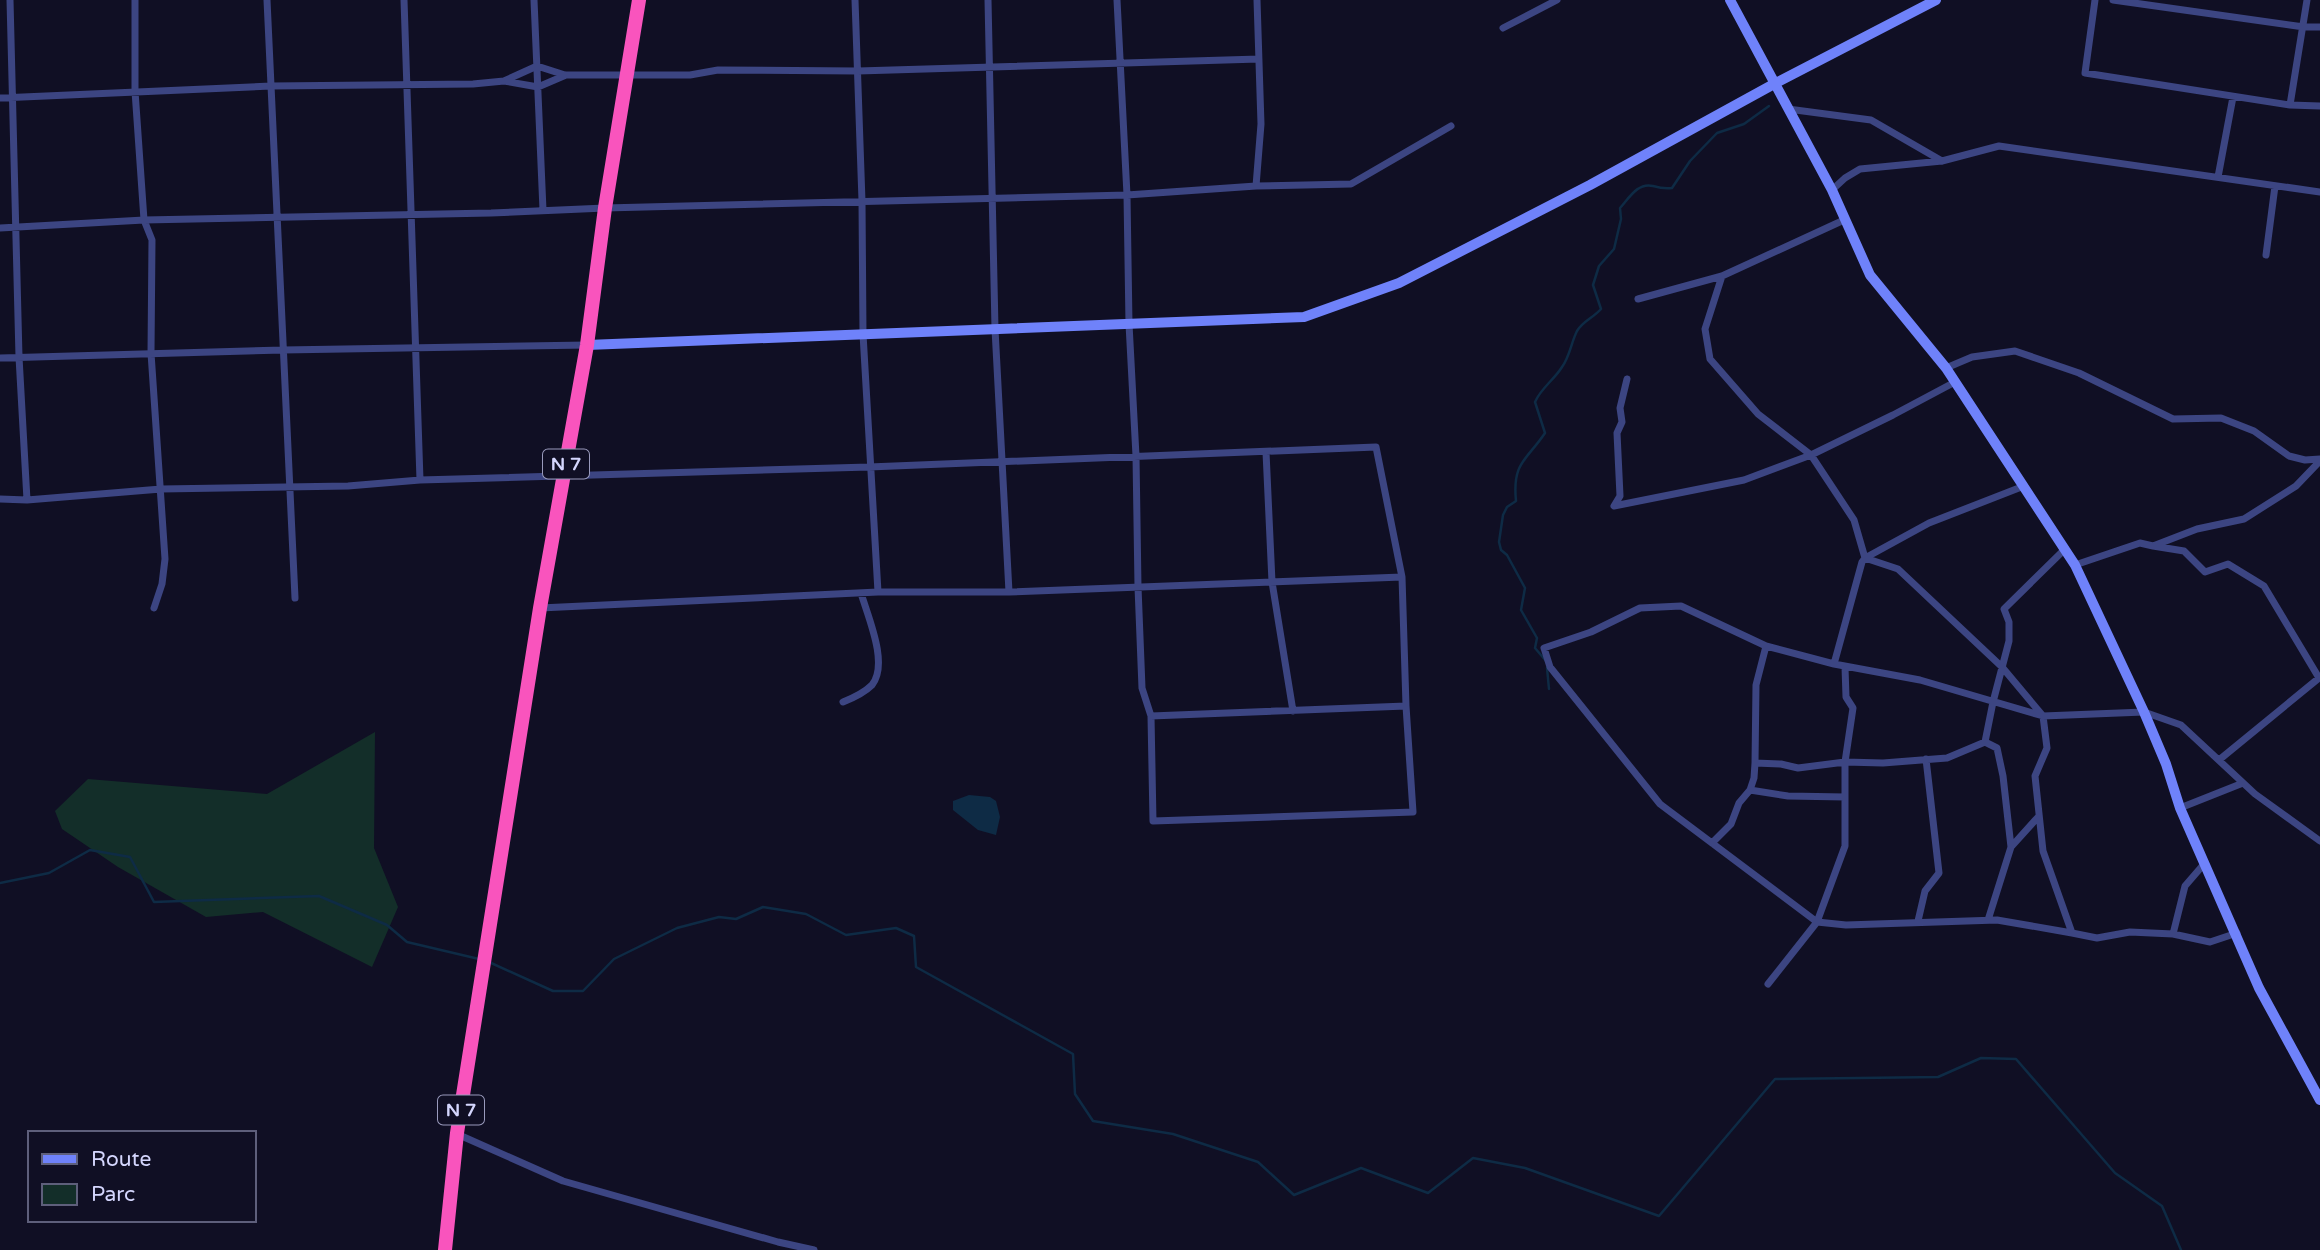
<svg xmlns="http://www.w3.org/2000/svg" width="2320" height="1250" viewBox="0 0 2320 1250" font-family="'Varela Round',sans-serif">
<style>
.green{fill:#132e29}
.water{fill:#0e2b45}
.lines{fill:none;stroke-linecap:round;stroke-linejoin:round}
.stream{stroke:#0e2b45;stroke-width:2.5}
.street{stroke:#3c4582;stroke-width:7}
.secondary{stroke:#6f82fa;stroke-width:10}
.highway{stroke:#f954bd;stroke-width:14}
.labels{text-anchor:middle;stroke-width:5;stroke-linejoin:round;paint-order:stroke}
.shield{fill:#100f24;stroke:#999abc;stroke-width:2}
.shield-label{font-size:18px;font-weight:bold;fill:#d4d6fd}
</style>
<rect width="100%" height="100%" fill="#100f24"/>
<path class="green" d="M 375,732 L 374,848 L 398,907 L 372,967 L 263,912 L 206,917 L 118,867 L 62,829 L 55,811 L 88,779 L 267,794 Z"/>
<path class="water" d="M 969,795 L 990,797 L 996,801 L 1000,817 L 996,835 L 978,830 L 953,810 L 953,801 Z"/>
<g class="lines">
<path class="stream" d="M 1546,661 L 1535,648 L 1537,638 L 1521,610 L 1525,588 L 1507,555 L 1501,550 L 1499,542 L 1503,515 L 1507,507 L 1516,501 C 1512,462 1527,460 1545,433 L 1535,402 C 1541,388 1554,380 1562,367 C 1570,356 1571,343 1577,331 C 1583,321 1593,318 1601,309 L 1593,285 L 1599,266 L 1614,249 L 1621,219 L 1620,208 C 1629,198 1638,182 1653,186 C 1660,188 1664,189 1672,188 L 1690,161 L 1717,133 L 1744,124 L 1769,106
M 1547,668 L 1549,689
M 0,883 L 49,873 L 90,850 L 130,857 L 154,902 L 319,896 L 387,925 L 407,942 L 479,959
M 489,962 L 553,991 L 583,991 L 614,959 L 677,928 L 719,917 L 736,919 L 763,907 L 806,914 L 846,935 L 896,928 L 914,936 L 916,967 L 1073,1054 L 1075,1094 L 1093,1121 L 1173,1134 L 1258,1162 L 1294,1195 L 1361,1168 L 1428,1193 L 1473,1158 L 1525,1168 L 1659,1216 L 1775,1079 L 1938,1077 L 1981,1058 L 2016,1059 L 2115,1173 L 2162,1206 L 2181,1250"/>
<path class="street" d="M 10,0 L 19,357 L 27,500
M 135,0 L 135,91 L 144,220 L 152,240 L 151,353 L 165,559 L 162,584 L 154,608
M 267,0 L 295,598
M 404,0 L 420,480
M 534,0 L 543,210
M 855,0 L 862,201 L 863,334 L 878,592
M 988,0 L 995,329 L 1009,592
M 2095,0 L 2085,73 L 2290,105 L 2320,106
M 2113,0 L 2304,27 L 2320,27
M 1503,28 L 1557,0
M 504,81 L 537,66 L 565,75
M 0,98 L 271,86 L 473,84 L 504,81 L 538,87 L 566,75 L 690,75 L 718,70 L 858,71 L 1259,59
M 2290,105 L 2307,0
M 1788,109 L 1871,120 L 1942,161
M 2218,177 L 2233,97
M 1256,186 L 1261,124 L 1257,0
M 1832,190 L 1845,178 L 1860,169 L 1942,161 L 1999,146 L 2320,192
M 0,228 L 144,220 L 491,213 L 605,208 L 1127,195 L 1256,186 L 1351,184 L 1451,126
M 2266,255 L 2275,186
M 1722,276 L 1705,329 L 1710,359 L 1758,414 L 1811,455 L 1893,415 L 1955,382
M 1638,299 L 1722,276 L 1844,220
M 0,358 L 283,350 L 587,345
M 1946,368 L 1972,357 L 2015,351 L 2079,373 L 2173,419 L 2221,418 L 2254,431 L 2289,456 L 2305,460 L 2320,459
M 1627,379 L 1620,408 L 1622,422 L 1617,433 L 1620,496 L 1614,506 L 1744,480 L 1811,455 L 1854,520 L 1865,558 L 1862,562 L 1834,664 L 1920,680 L 2043,716 L 2144,712 L 2181,725 L 2255,794 L 2320,841
M 1266,452 L 1272,582 L 1293,711
M 0,499 L 27,500 L 161,489 L 348,486 L 420,480 L 869,467 L 1376,447 L 1402,577 L 1406,706 L 1413,812 L 1153,821 L 1151,716 L 1142,688 L 1138,587 L 1136,456 L 1129,324 L 1127,195 L 1117,0
M 2075,565 L 2140,543 L 2153,546
M 540,608 L 878,592 L 1009,592 L 1402,577
M 1766,646 L 1756,685 L 1755,763 L 1781,764 L 1798,768 L 1845,762 L 1883,763 L 1947,758 L 1985,742 L 1993,702 L 2009,641 L 2009,622 L 2004,609 L 2065,549
M 1834,664 L 1766,646 L 1681,606 L 1640,608 L 1591,632 L 1544,648 L 1550,667 L 1660,804 L 1817,922 L 1845,846 L 1845,762 L 1853,708 L 1846,697 L 1845,667
M 843,702 C 853,698 864,693 872,685 C 889,664 868,617 861,593
M 1151,716 L 1406,706
M 1985,742 L 1997,748 L 2003,776 L 2011,847 L 1988,920
M 2219,760 L 2319,678 L 2264,586 L 2228,564 L 2205,572 L 2184,551 L 2153,546 L 2197,529 L 2244,519 L 2296,486 L 2320,461
M 1755,763 L 1754,778 L 1750,790 L 1788,796 L 1845,797
M 2180,808 L 2243,783
M 1712,843 L 1731,824 L 1739,803 L 1750,790
M 2011,847 L 2039,816
M 1918,921 L 1925,891 L 1939,873 L 1926,759
M 2072,933 L 2097,938 L 2130,932 L 2173,934 L 2210,942 L 2237,933
M 2173,934 L 2185,886 L 2204,864
M 1768,984 L 1817,922 L 1846,925 L 1997,920 L 2072,933 L 2043,851 L 2035,776 L 2047,748 L 2043,716 L 2002,667 L 1898,569 L 1865,558 L 1929,523 L 2024,486
M 457,1134 L 563,1181 L 778,1242 L 814,1250"/>
<path class="secondary" d="M 1730,0 L 1832,190 L 1870,275 L 1946,368 L 2075,565 L 2144,712 L 2166,764 L 2180,808 L 2259,988 L 2320,1100
M 587,345 L 1304,317 L 1399,283 L 1590,185 L 1774,84 L 1936,0"/>
<path class="highway" d="M 445,1250 L 457,1133 L 540,608 L 587,345 L 605,208 L 639,0"/>
</g>
<g class="labels">
<g class="shield">
<rect x="543" y="449.5" width="46" height="29" rx="5"/>
<rect x="438" y="1095.5" width="46" height="29" rx="5"/>
</g>
<g class="shield-label">
<text x="566" y="470">N 7</text>
<text x="461" y="1116">N 7</text>
</g>
</g>
<rect x="28" y="1131" width="228" height="91" fill="#100f24" stroke="#5e5f7b" stroke-width="2"/>
<rect x="42" y="1154" width="35" height="10" fill="#6f82fa" stroke="#5e5f7b" stroke-width="2"/>
<text x="91" y="1166" font-size="21" fill="#d4d6fd">Route</text>
<rect x="42" y="1184" width="35" height="21" fill="#132e29" stroke="#5e5f7b" stroke-width="2"/>
<text x="91" y="1201" font-size="21" fill="#d4d6fd">Parc</text>
</svg>
